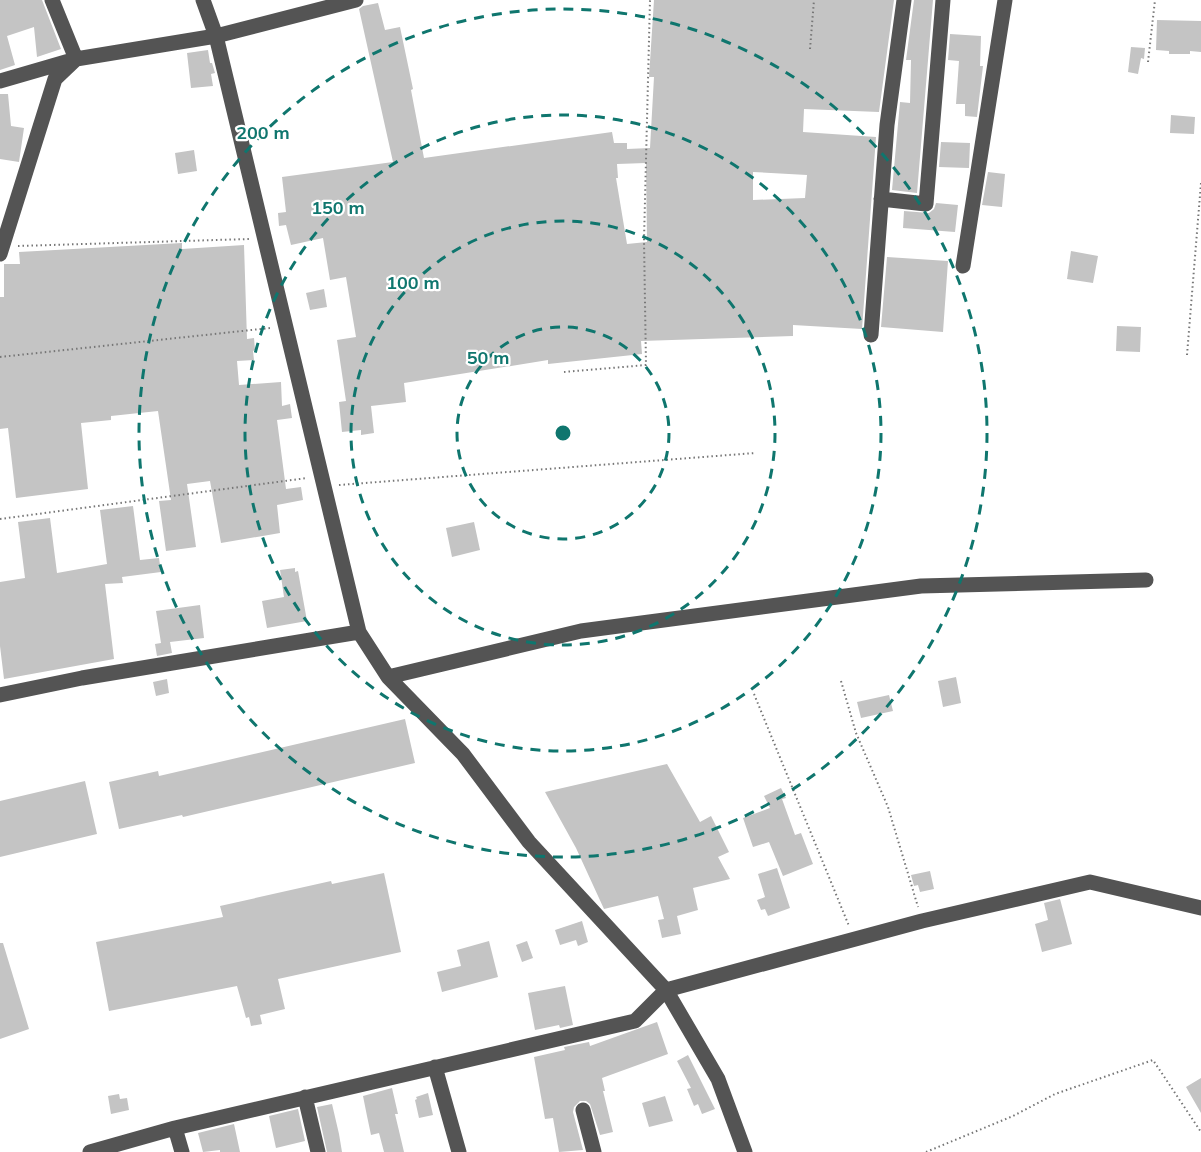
<svg xmlns="http://www.w3.org/2000/svg" width="1201" height="1152" viewBox="0 0 1201 1152" font-family="Mulish,sans-serif">
<style>
.building{fill:#c4c4c4;fill-rule:evenodd}
.lines{fill:none;stroke-linecap:round;stroke-linejoin:round}
.path{stroke:#767676;stroke-width:2;stroke-dasharray:1.5 3;stroke-linecap:butt}
.minor{stroke:#545454;stroke-width:15}
.ring{fill:none;stroke:#0f766e;stroke-width:3;stroke-dasharray:10 8}
.centre{fill:#0f766e;stroke:#fff;stroke-width:3}
.ring-label{font-size:18px;text-anchor:middle;font-weight:bold;fill:#0f766e;stroke:#fff;stroke-width:4.5;stroke-linejoin:round;paint-order:stroke}
</style>
<rect width="100%" height="100%" fill="#fff"/>
<path class="building" d="M 0,0 L 42,0 L 61,49 L 37,57 L 34,27 L 7,36 L 15,65 L 0,70 Z
M 654,0 L 894,0 L 879,112 L 804,109 L 803,132 L 876,137 L 862,329 L 793,325 L 793,336 L 641,341 L 642,354 L 548,364 L 548,360 L 404,383 L 406,402 L 371,406 L 374,433 L 361,435 L 361,430 L 342,432 L 339,402 L 346,401 L 337,340 L 356,337 L 346,277 L 330,280 L 323,238 L 291,245 L 286,225 L 279,226 L 278,213 L 286,212 L 282,177 L 393,162 L 359,9 L 363,6 L 378,3 L 385,30 L 400,27 L 413,89 L 411,90 L 424,158 L 612,132 L 614,143 L 627,143 L 627,149 L 650,148 L 654,77 L 649,77 ZM 646,163 L 647,242 L 627,244 L 616,178 L 618,178 L 617,164 ZM 753,172 L 807,175 L 805,198 L 753,200 Z
M 914,0 L 933,0 L 917,193 L 892,190 L 900,102 L 910,103 L 911,60 L 906,60 Z
M 1157,20 L 1201,21 L 1201,52 L 1190,51 L 1190,54 L 1169,54 L 1169,51 L 1156,50 Z
M 950,34 L 981,36 L 980,66 L 983,66 L 977,117 L 965,116 L 965,104 L 956,104 L 959,61 L 948,60 Z
M 1131,47 L 1145,48 L 1144,59 L 1141,58 L 1138,74 L 1128,72 Z
M 208,50 L 210,63 L 212,63 L 215,73 L 211,74 L 213,86 L 191,88 L 187,53 Z
M 0,94 L 8,94 L 11,126 L 24,128 L 19,162 L 0,159 Z
M 1171,115 L 1195,117 L 1194,134 L 1170,133 Z
M 941,142 L 970,143 L 969,168 L 939,167 Z
M 194,150 L 197,171 L 178,174 L 175,153 Z
M 988,172 L 1005,174 L 1002,207 L 982,205 Z
M 936,203 L 958,205 L 955,232 L 903,228 L 904,211 L 929,213 L 934,209 Z
M 182,243 L 182,249 L 244,245 L 247,339 L 254,338 L 255,350 L 253,351 L 254,360 L 237,361 L 239,385 L 281,382 L 282,406 L 290,404 L 292,418 L 277,420 L 286,489 L 301,487 L 303,500 L 277,505 L 280,533 L 221,543 L 210,481 L 187,484 L 196,547 L 166,551 L 159,501 L 171,500 L 158,411 L 111,416 L 111,420 L 81,423 L 88,489 L 16,498 L 8,428 L 0,429 L 0,297 L 4,297 L 4,264 L 20,264 L 19,252 Z
M 1071,251 L 1098,256 L 1093,283 L 1067,279 Z
M 887,257 L 948,261 L 943,332 L 881,327 Z
M 324,289 L 327,307 L 310,310 L 306,293 Z
M 1117,326 L 1141,327 L 1140,352 L 1116,351 Z
M 133,506 L 140,560 L 159,558 L 161,572 L 122,577 L 123,583 L 105,584 L 114,659 L 4,679 L 0,646 L 0,582 L 25,578 L 18,522 L 50,518 L 57,573 L 107,564 L 100,510 Z
M 474,522 L 480,550 L 452,557 L 446,528 Z
M 295,568 L 295,572 L 298,571 L 307,621 L 267,628 L 262,601 L 284,597 L 280,570 Z
M 200,605 L 204,638 L 170,642 L 172,653 L 157,656 L 155,644 L 161,643 L 156,611 Z
M 956,677 L 961,703 L 943,707 L 938,681 Z
M 167,679 L 169,693 L 156,696 L 153,682 Z
M 889,695 L 893,711 L 861,718 L 857,702 Z
M 405,719 L 415,763 L 183,817 L 182,815 L 119,829 L 109,782 L 158,771 L 159,776 Z
M 667,764 L 700,822 L 711,816 L 729,852 L 718,857 L 730,879 L 693,888 L 698,910 L 677,916 L 681,934 L 662,938 L 658,920 L 664,919 L 658,896 L 604,909 L 576,848 L 545,792 Z
M 85,781 L 97,834 L 0,857 L 0,801 Z
M 781,788 L 786,798 L 782,799 L 795,835 L 801,833 L 813,864 L 783,876 L 769,842 L 753,847 L 743,818 L 770,808 L 764,796 Z
M 777,868 L 790,908 L 768,916 L 765,909 L 761,910 L 757,900 L 765,897 L 758,874 Z
M 930,871 L 934,889 L 920,892 L 918,885 L 914,886 L 911,875 Z
M 384,873 L 401,952 L 278,979 L 285,1009 L 260,1015 L 262,1024 L 251,1026 L 249,1017 L 246,1018 L 237,986 L 109,1011 L 96,942 L 223,917 L 220,906 L 331,881 L 332,884 Z
M 1060,899 L 1072,944 L 1042,952 L 1035,924 L 1048,920 L 1044,903 Z
M 582,921 L 588,942 L 578,946 L 576,940 L 560,945 L 555,930 Z
M 489,941 L 498,977 L 442,992 L 437,972 L 461,966 L 457,950 Z
M 527,941 L 533,958 L 522,962 L 516,945 Z
M 0,943 L 3,943 L 29,1029 L 0,1039 Z
M 565,986 L 573,1025 L 560,1028 L 559,1025 L 535,1030 L 528,993 Z
M 657,1022 L 668,1054 L 602,1078 L 605,1091 L 603,1091 L 613,1132 L 600,1135 L 590,1104 L 586,1101 L 580,1101 L 574,1107 L 573,1112 L 583,1150 L 559,1152 L 553,1118 L 545,1119 L 534,1057 L 565,1050 L 564,1047 L 589,1042 L 590,1046 Z
M 688,1055 L 715,1109 L 702,1114 L 698,1104 L 694,1106 L 687,1089 L 691,1088 L 677,1061 Z
M 1201,1078 L 1201,1113 L 1186,1087 Z
M 392,1088 L 398,1114 L 395,1114 L 404,1152 L 384,1152 L 379,1133 L 371,1135 L 367,1116 L 363,1096 Z
M 428,1093 L 433,1115 L 419,1118 L 415,1100 L 417,1099 L 416,1097 Z
M 119,1094 L 120,1099 L 127,1098 L 129,1110 L 111,1114 L 108,1096 Z
M 665,1096 L 673,1121 L 649,1127 L 642,1103 Z
M 332,1104 L 339,1134 L 342,1152 L 327,1152 L 317,1107 Z
M 298,1109 L 305,1141 L 276,1148 L 269,1116 Z
M 234,1124 L 240,1152 L 220,1152 L 220,1150 L 203,1152 L 198,1133 Z"/>
<g class="lines">
<path class="path" d="M 810,49 L 814,0
M 1148,62 L 1155,0
M 18,246 L 249,239
M 1187,355 L 1201,183
M 0,357 L 270,328
M 564,372 L 646,365 L 644,240 L 650,0
M 339,485 L 755,453
M 0,519 L 307,478
M 841,681 L 856,733 L 888,807 L 918,907
M 754,694 L 849,926
M 926,1152 L 1013,1116 L 1055,1094 L 1153,1060 L 1201,1132"/>
<path class="minor" d="M 203,0 L 216,36 L 359,632 L 388,677 L 463,754 L 529,842 L 666,990 L 718,1079 L 745,1152
M 0,81 L 76,59 L 216,36 L 356,0
M 881,199 L 926,204 L 943,0
M 0,254 L 55,79 L 76,59 L 52,0
M 963,266 L 1005,0
M 871,335 L 887,125 L 904,0
M 388,677 L 581,631 L 921,586 L 1146,580
M 0,695 L 82,678 L 359,632
M 435,1067 L 459,1152
M 305,1097 L 318,1152
M 583,1110 L 594,1152
M 175,1128 L 182,1152
M 90,1152 L 175,1128 L 635,1021 L 666,990 L 922,921 L 1090,882 L 1201,908"/>
</g>
<g class="ring">
<circle cx="563" cy="433" r="106"/>
<circle cx="563" cy="433" r="212"/>
<circle cx="563" cy="433" r="318"/>
<circle cx="563" cy="433" r="424"/>
</g>
<circle cx="563" cy="433" r="9" class="centre"/>
<g class="ring-label">
<text x="263" y="139">200 m</text>
<text x="338" y="214">150 m</text>
<text x="413" y="289">100 m</text>
<text x="488" y="364">50 m</text>
</g>
</svg>
